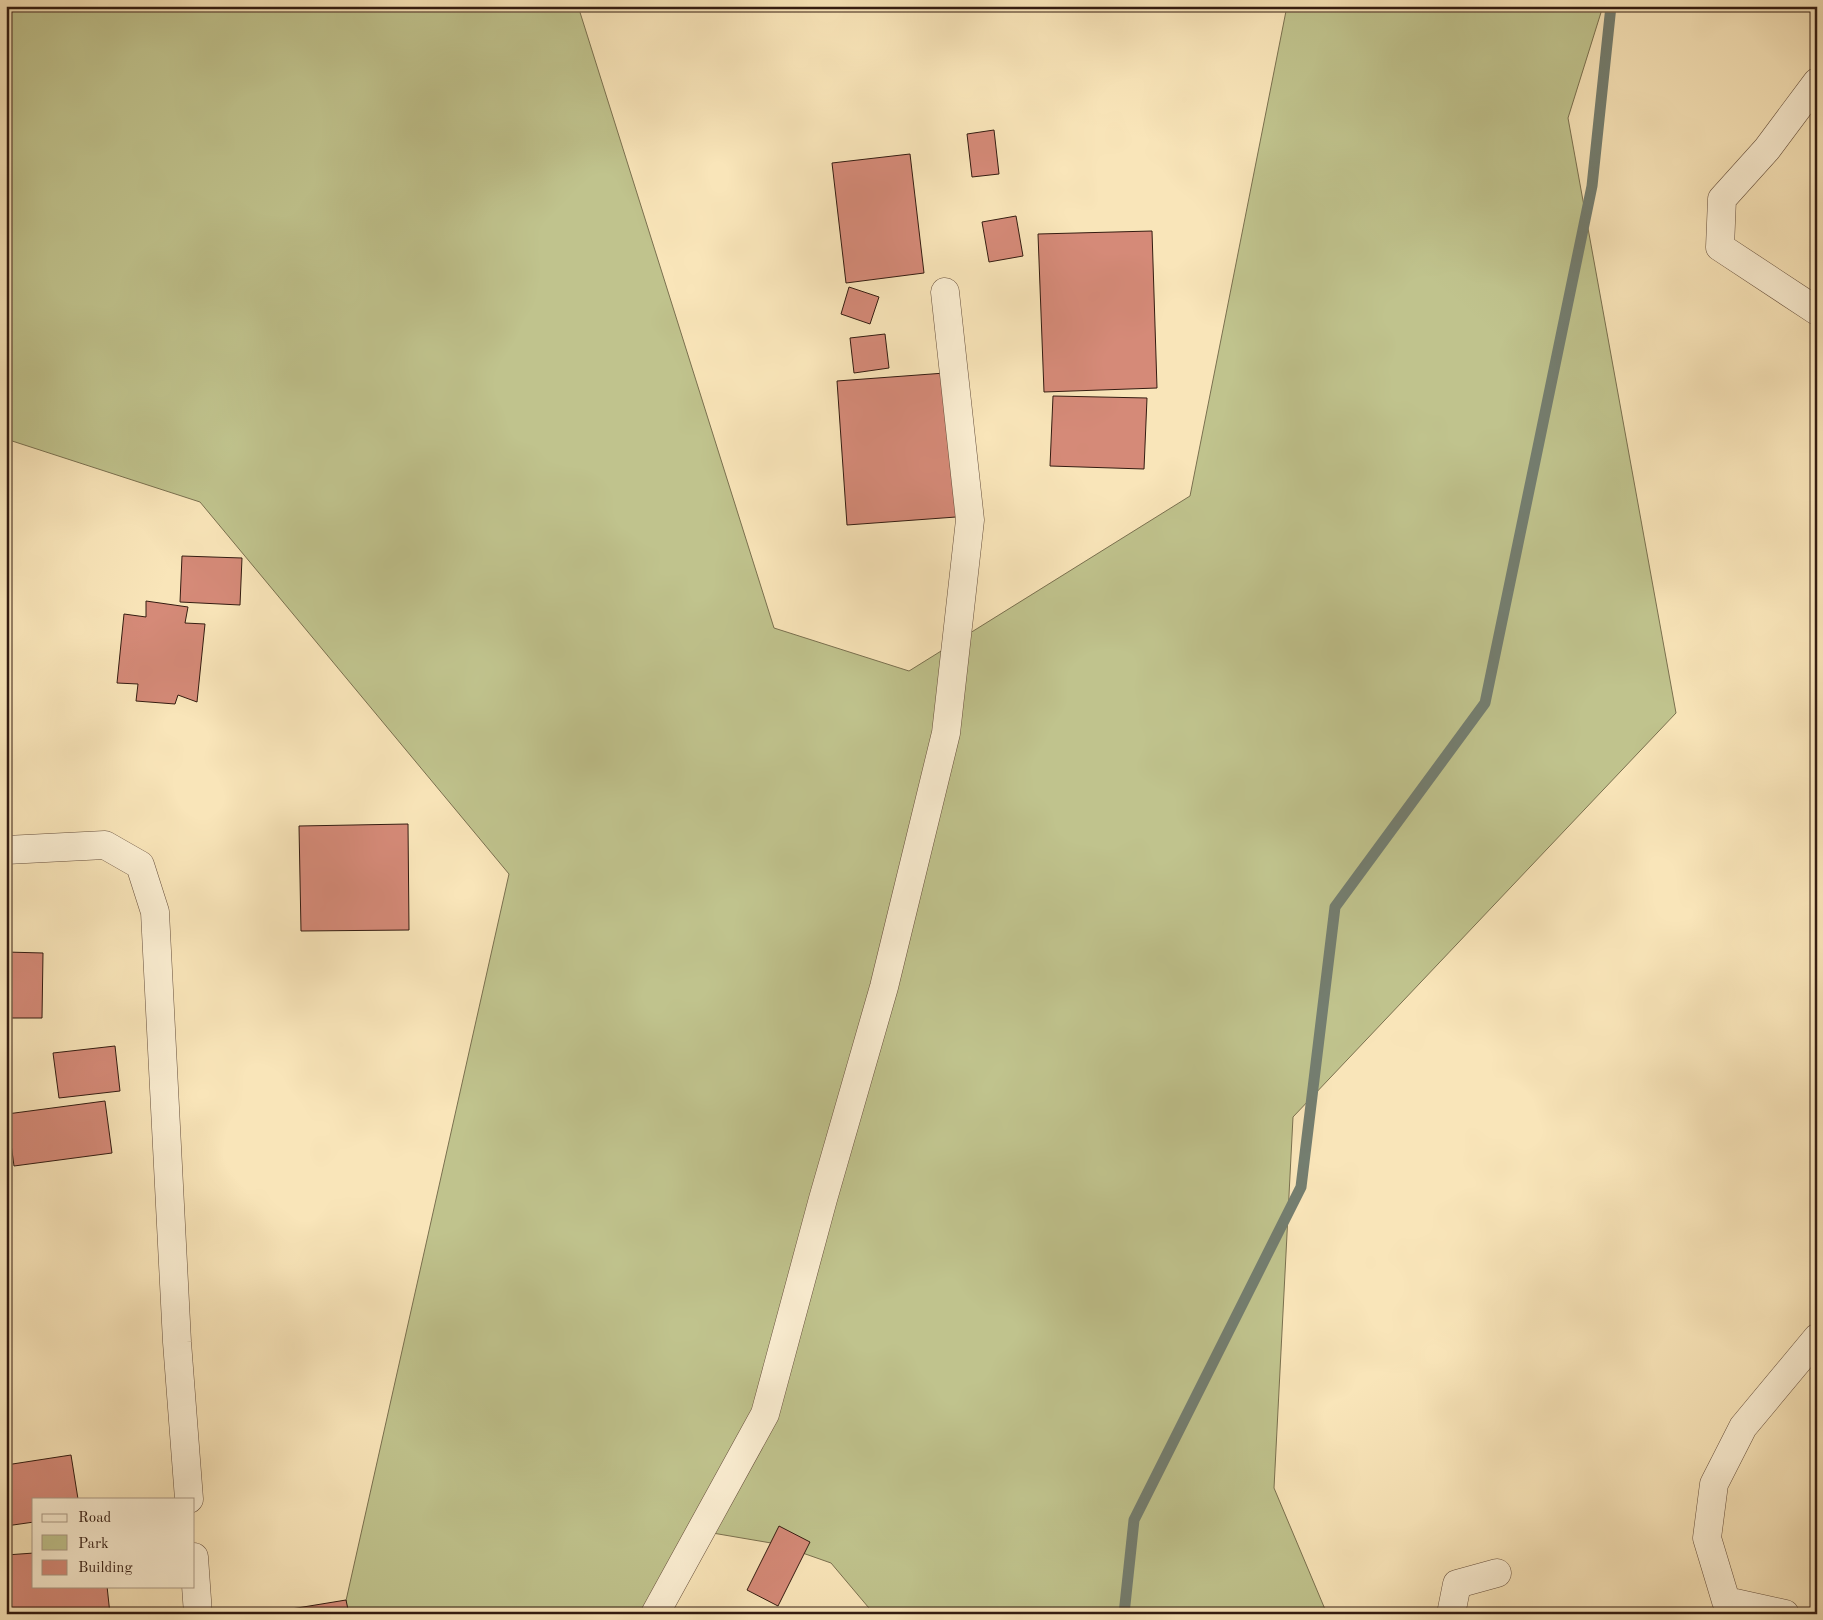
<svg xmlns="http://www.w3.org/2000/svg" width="1823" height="1620" viewBox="0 0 1823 1620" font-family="'Old Standard TT',serif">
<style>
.green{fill:#c0c38d;stroke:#7a704f}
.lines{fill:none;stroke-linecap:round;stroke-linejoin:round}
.stream{stroke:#747e70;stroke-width:11}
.building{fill:#d58a78;stroke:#341c11}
.minor-casing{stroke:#654e3b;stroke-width:29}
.minor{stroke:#fbeed2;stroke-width:28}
</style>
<rect width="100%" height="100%" fill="#f9e5b9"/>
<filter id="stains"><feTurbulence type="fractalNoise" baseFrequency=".004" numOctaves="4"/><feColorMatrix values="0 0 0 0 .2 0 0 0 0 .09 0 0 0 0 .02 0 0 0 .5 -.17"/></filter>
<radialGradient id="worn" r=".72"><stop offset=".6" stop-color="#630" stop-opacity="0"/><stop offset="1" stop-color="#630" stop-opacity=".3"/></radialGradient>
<path class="green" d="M 6,6 L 578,6 L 774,628 L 909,671 L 1190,496 L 1287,6 L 1603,6 L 1568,118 L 1676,713 L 1293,1117 L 1274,1488 L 1327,1614 L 874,1614 L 831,1563 L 777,1544 L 689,1529 L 645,1614 L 343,1614 L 509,874 L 200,502 L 6,439 Z"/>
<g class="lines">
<path class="stream" d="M 1124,1614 L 1134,1520 L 1301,1187 L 1335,907 L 1485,703 L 1592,186 L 1611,6"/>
</g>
<path class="building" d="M 994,130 L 999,174 L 972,177 L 967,134 Z
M 910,154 L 924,273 L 846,283 L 832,163 Z
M 1016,216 L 1023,256 L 989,262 L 982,222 Z
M 1152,231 L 1157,388 L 1044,392 L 1038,234 Z
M 849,287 L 879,297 L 870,324 L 841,314 Z
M 885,334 L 889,368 L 854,373 L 850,338 Z
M 945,373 L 956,517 L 847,525 L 837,381 Z
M 1053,396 L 1147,398 L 1144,469 L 1050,466 Z
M 182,556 L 242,558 L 240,605 L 180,602 Z
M 146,601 L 188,607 L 185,623 L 205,624 L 197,702 L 178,695 L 175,704 L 136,701 L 138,684 L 117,683 L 124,614 L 146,617 Z
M 408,824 L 409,930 L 301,931 L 299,826 Z
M 6,952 L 43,953 L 42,1018 L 6,1018 Z
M 115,1046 L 120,1091 L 59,1098 L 53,1053 Z
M 105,1101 L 112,1153 L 14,1166 L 7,1114 Z
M 71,1455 L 78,1499 L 34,1499 L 34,1522 L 6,1526 L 6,1465 Z
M 779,1526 L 810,1542 L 778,1606 L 747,1590 Z
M 34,1553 L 34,1586 L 107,1586 L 110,1614 L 6,1614 L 6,1555 Z
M 346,1600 L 349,1614 L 292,1614 L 291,1609 Z"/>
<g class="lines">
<g class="minor-casing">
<path id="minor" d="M 1817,82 L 1767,149 L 1722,199 L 1720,247 L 1817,311
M 6,850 L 105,845 L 140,865 L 155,912 L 177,1342 L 189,1499
M 194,1557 L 198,1614
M 1726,1601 L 1785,1614
M 655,1614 L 765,1414 L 823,1199 L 884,987 L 946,733 L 970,520 L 945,292
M 1451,1614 L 1457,1584 L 1497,1573
M 1732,1614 L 1726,1601 L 1707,1538 L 1714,1484 L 1743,1427 L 1817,1338"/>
</g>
<use href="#minor" class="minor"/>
</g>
<rect width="1823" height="1620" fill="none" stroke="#f9e5b9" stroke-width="25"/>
<rect x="8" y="8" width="1808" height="1605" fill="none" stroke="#341c11" stroke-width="2.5"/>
<rect x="12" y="12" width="1798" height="1595" fill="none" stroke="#341c11"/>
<rect x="32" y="1498" width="162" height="90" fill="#fbeed2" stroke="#ab9a85"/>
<rect x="42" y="1514" width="25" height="8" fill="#fbeed2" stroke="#ab9a85"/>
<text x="78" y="1522" font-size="15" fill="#341c11">Road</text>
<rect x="42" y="1535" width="25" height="15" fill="#c0c38d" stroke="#ab9a85"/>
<text x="78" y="1548" font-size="15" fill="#341c11">Park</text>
<rect x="42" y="1560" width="25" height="15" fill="#d58a78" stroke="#ab9a85"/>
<text x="78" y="1572" font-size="15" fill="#341c11">Building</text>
<rect width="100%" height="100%" filter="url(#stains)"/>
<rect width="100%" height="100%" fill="url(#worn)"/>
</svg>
